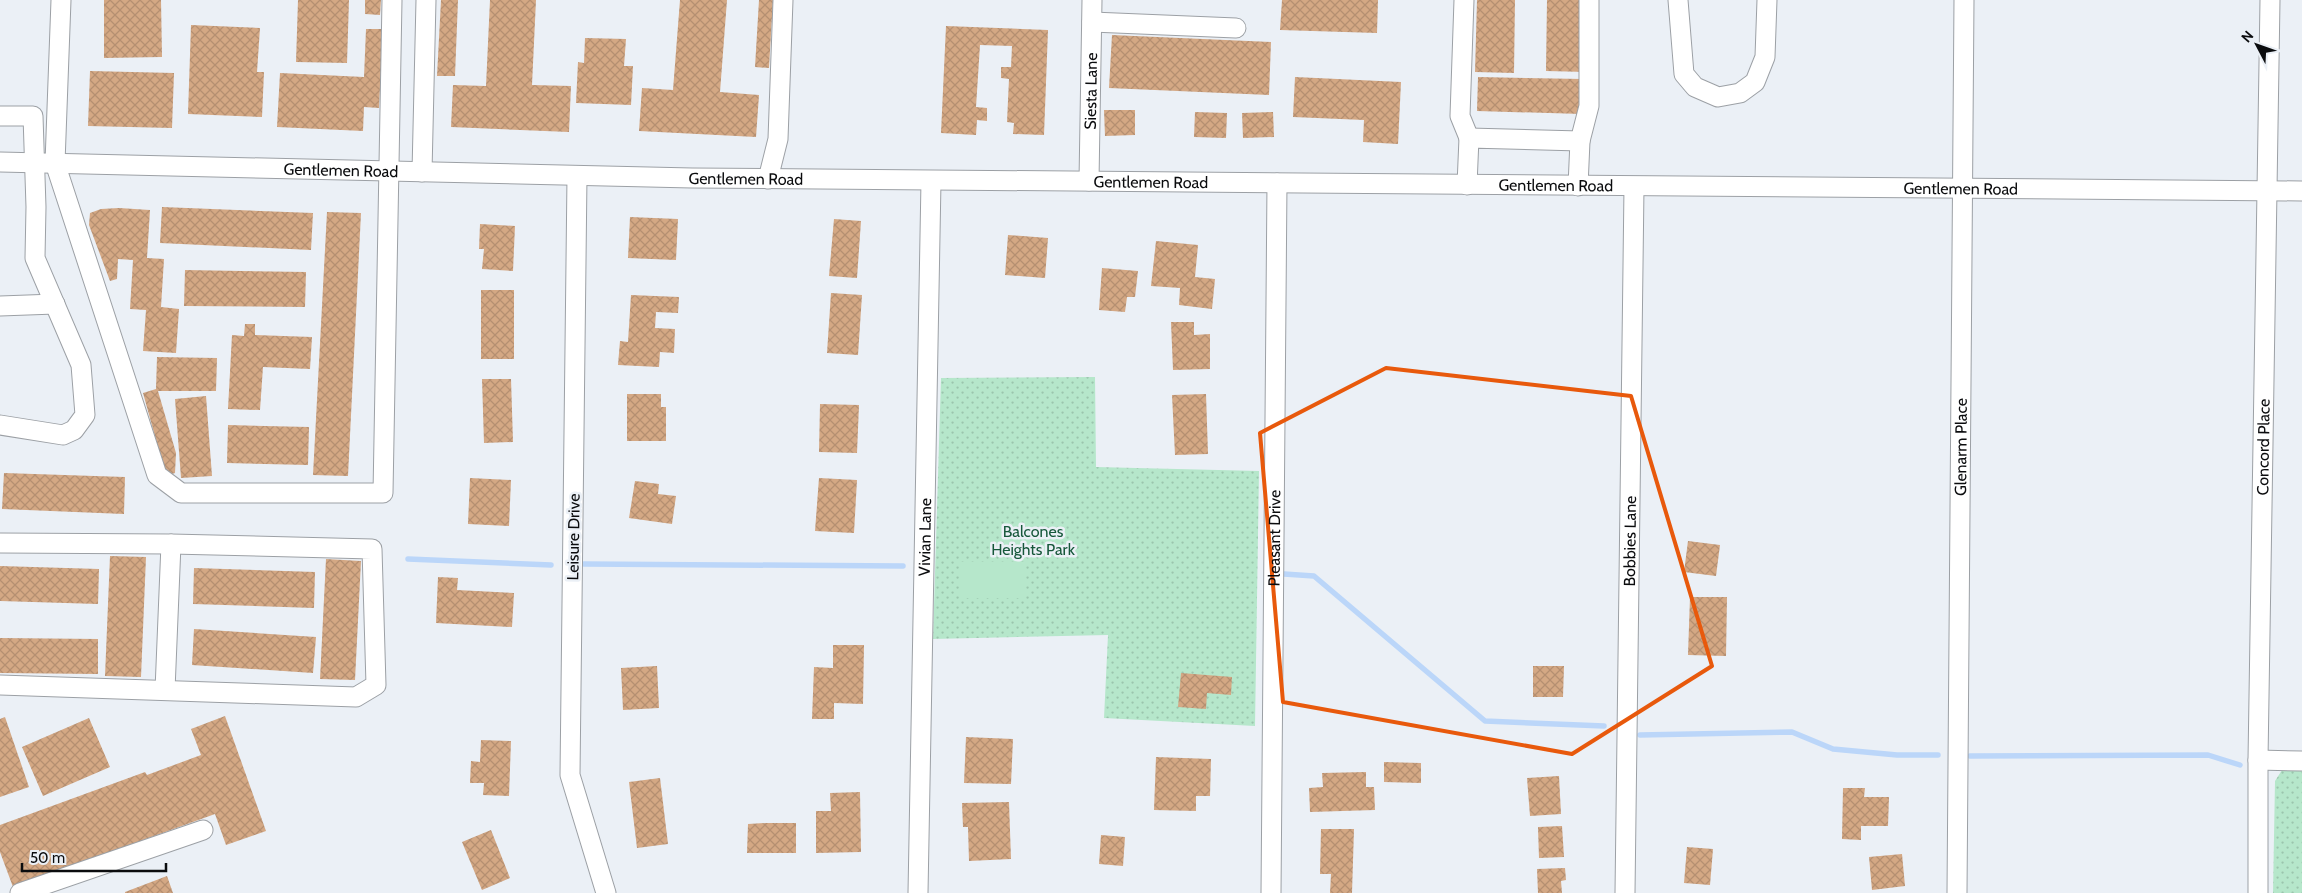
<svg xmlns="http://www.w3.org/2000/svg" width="2302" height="893" viewBox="0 0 2302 893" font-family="Cabin,sans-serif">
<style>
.green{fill:url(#green-dots)}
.pitch{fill:#b6e7cb}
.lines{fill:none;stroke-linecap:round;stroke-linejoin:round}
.stream{stroke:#bbd6f9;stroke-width:5.5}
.building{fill:url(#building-cross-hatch)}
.minor-casing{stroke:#9ca0a5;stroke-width:21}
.minor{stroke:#fff;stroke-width:19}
.marked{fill:none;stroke:#e8590c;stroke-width:4;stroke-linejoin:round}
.labels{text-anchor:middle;stroke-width:5;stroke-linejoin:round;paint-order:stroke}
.street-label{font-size:16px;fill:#0b0c0e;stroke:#ebf0f6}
.park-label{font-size:16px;fill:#17583b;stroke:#ebf0f6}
</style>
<defs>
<pattern id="green-dots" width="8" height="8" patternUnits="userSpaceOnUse" patternTransform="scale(1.25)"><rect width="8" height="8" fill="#b6e7cb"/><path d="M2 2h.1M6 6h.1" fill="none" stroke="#9bc5ad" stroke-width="1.8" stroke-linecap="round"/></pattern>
<pattern id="building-cross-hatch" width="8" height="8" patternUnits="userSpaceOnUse" patternTransform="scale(1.25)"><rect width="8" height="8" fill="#d4a884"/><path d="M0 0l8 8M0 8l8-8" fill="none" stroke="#b58f71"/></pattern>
</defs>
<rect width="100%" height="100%" fill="#ebf0f6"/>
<path class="green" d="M 1095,377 L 1096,467 L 1259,471 L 1255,726 L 1104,718 L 1108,635 L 933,639 L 941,378 Z
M 2282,770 L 2302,770 L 2302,893 L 2273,893 L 2275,781 Z"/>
<path class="pitch" d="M 961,562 L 1026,562 L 1026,598 L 961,598 Z"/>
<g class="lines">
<path class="stream" d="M 408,559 L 551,565
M 584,564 L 903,566
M 1284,574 L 1314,576 L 1485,721 L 1604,726
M 1640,735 L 1792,732 L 1833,749 L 1897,755 L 1938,755
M 1970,756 L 2208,755 L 2240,765"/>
</g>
<path class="building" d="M 104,0 L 161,0 L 162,57 L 104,58 Z
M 298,0 L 349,0 L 347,63 L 296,62 Z
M 365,0 L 381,0 L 380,15 L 365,14 Z
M 441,0 L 458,0 L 455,76 L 437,76 Z
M 490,0 L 536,0 L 532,85 L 571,86 L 569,132 L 451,127 L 453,85 L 486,86 Z
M 680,0 L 727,0 L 720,92 L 759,95 L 756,137 L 639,131 L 642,88 L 673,90 Z
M 759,0 L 773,0 L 769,68 L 755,67 Z
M 1282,0 L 1378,0 L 1377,33 L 1280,30 Z
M 1477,0 L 1515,0 L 1514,73 L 1475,72 Z
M 1547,0 L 1588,0 L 1587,72 L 1546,71 Z
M 191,25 L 260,28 L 257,72 L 264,72 L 262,117 L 188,114 Z
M 946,26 L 1048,30 L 1044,135 L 1013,134 L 1014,123 L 1007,122 L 1009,79 L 1001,78 L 1001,67 L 1011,67 L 1012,46 L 980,45 L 976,107 L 987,108 L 987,121 L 977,120 L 976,135 L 941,133 Z
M 366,29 L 383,29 L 379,108 L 364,107 L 363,131 L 277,127 L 280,73 L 364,77 Z
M 1112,35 L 1271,42 L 1269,95 L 1109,88 Z
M 585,38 L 626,39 L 624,66 L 633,66 L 631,105 L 576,103 L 578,62 L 584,63 Z
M 90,71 L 174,73 L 172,128 L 88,126 Z
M 1295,77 L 1401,82 L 1398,144 L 1363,142 L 1364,120 L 1293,117 Z
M 1478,77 L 1583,79 L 1582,114 L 1477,111 Z
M 1104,110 L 1135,110 L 1135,135 L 1105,136 Z
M 1195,112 L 1227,113 L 1226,138 L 1194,137 Z
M 1273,112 L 1274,137 L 1243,138 L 1242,113 Z
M 162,207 L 313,213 L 311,250 L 160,243 Z
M 119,208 L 150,210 L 147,258 L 164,259 L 161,307 L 179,309 L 176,353 L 143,351 L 146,310 L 130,309 L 133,260 L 118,259 L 117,279 L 110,281 L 89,225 L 90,213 L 101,209 Z
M 327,212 L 361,213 L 348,476 L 313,475 Z
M 630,217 L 678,219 L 676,260 L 628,258 Z
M 834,219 L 861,221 L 857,278 L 829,276 Z
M 480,224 L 515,226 L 513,271 L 482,269 L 484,249 L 479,249 Z
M 1008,235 L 1048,238 L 1045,278 L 1005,275 Z
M 1156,241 L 1198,245 L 1195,277 L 1215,279 L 1212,309 L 1179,305 L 1180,288 L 1151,286 Z
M 1102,268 L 1138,271 L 1135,297 L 1127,297 L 1125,312 L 1099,310 Z
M 185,270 L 306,272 L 305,307 L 184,306 Z
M 481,290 L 514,290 L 514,359 L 481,359 Z
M 831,293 L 862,295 L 858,355 L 827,353 Z
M 631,295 L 679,297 L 678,313 L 656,312 L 655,328 L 675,329 L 674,353 L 660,352 L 659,367 L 618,365 L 620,341 L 628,342 Z
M 1171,322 L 1194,322 L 1194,335 L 1210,334 L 1210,369 L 1173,370 Z
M 245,324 L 255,324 L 255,335 L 312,337 L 310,369 L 263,367 L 260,410 L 228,409 L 232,335 L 244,336 Z
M 157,357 L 217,358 L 216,391 L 158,391 L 176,453 L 175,473 L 166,476 L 143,393 L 156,389 Z
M 482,379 L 511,379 L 513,442 L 484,443 Z
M 627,394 L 661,394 L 661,407 L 666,407 L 666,441 L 627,441 Z
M 1206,394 L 1208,454 L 1175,455 L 1172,395 Z
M 206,396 L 212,476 L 181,478 L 175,399 Z
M 820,404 L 859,405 L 857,453 L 819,452 Z
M 228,425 L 309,427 L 308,465 L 227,463 Z
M 4,473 L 125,477 L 124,514 L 2,509 Z
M 470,478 L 511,480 L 509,526 L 468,524 Z
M 819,478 L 857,480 L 854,533 L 815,531 Z
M 635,481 L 659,484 L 658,494 L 676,496 L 672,524 L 629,518 Z
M 1688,541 L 1720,545 L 1716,576 L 1684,572 Z
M 110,556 L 146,557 L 141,677 L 105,676 Z
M 326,559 L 361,561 L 355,680 L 320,679 Z
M 0,566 L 99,569 L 98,604 L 0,601 Z
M 194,568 L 315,572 L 314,608 L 193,604 Z
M 438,577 L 458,578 L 457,590 L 514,593 L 512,627 L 436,623 Z
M 1690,597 L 1727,597 L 1726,656 L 1688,655 Z
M 194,629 L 316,637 L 313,673 L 192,665 Z
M 0,638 L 98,639 L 98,674 L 0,673 Z
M 833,645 L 864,645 L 863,704 L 834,703 L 834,719 L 812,719 L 814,667 L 833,668 Z
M 657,666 L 659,708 L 623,710 L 621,668 Z
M 1533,666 L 1564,666 L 1563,697 L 1533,697 Z
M 1181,673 L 1232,677 L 1231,695 L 1207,693 L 1206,709 L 1178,707 Z
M 225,716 L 266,831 L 226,845 L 215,814 L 13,887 L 0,852 L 0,825 L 145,772 L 147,775 L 201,755 L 191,729 Z
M 5,717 L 29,787 L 0,797 L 0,719 Z
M 89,718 L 110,767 L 43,796 L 22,747 Z
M 966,737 L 1013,739 L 1011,784 L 964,783 Z
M 481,740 L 511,741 L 509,796 L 483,795 L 484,783 L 470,783 L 471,761 L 480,762 Z
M 1156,757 L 1211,759 L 1210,796 L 1196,796 L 1196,811 L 1154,810 Z
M 1384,762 L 1421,763 L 1421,783 L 1384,782 Z
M 1366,772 L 1366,787 L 1374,787 L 1375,810 L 1310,812 L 1309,788 L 1323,787 L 1322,773 Z
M 1559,776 L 1561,814 L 1530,816 L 1527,778 Z
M 660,778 L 668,844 L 637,848 L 629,782 Z
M 1843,788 L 1865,788 L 1864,797 L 1889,797 L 1888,826 L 1861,826 L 1861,840 L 1842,839 Z
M 860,792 L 861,852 L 816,853 L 816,811 L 831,811 L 830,793 Z
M 1009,802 L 1011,859 L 969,861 L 968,827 L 963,827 L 962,803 Z
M 766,823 L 796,823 L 796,853 L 747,853 L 748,824 Z
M 1562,826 L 1564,857 L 1539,858 L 1538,827 Z
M 1321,829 L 1354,829 L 1352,893 L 1330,893 L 1331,874 L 1320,874 Z
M 491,830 L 510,878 L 482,890 L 462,842 Z
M 1101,835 L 1125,837 L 1123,866 L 1099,864 Z
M 1687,847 L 1713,849 L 1710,885 L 1684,883 Z
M 1902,854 L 1905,886 L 1872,890 L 1869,857 Z
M 1565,868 L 1566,880 L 1561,881 L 1562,893 L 1538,893 L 1537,869 Z
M 167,876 L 173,893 L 125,893 L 125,892 Z"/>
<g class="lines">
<g class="minor-casing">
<g id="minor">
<path d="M 61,0 L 55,163 L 157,475 L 181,493 L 383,493 L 392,0"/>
<path d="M 1464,0 L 1460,116 L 1469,138"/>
<path d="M 1678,0 L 1684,74 L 1695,87 L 1718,97 L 1740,93 L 1755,82 L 1765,57 L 1767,0"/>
<path d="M 1092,22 L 1236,28"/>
<path d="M 0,116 L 33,116 L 36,207 L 35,258 L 81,365 L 85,415 L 74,430 L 63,435 L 0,425"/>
<path d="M 1580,141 L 1589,106 L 1589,0"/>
<path id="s1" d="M 0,162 L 692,178 L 2302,191"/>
<path d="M 422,172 L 426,0"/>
<path d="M 577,176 L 570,775 L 606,893"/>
<path d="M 768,179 L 778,139 L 783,0"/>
<path id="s2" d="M 1089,181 L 1092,0"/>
<path d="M 1467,185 L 1469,138 L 1580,141 L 1578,186"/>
<path d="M 0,306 L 55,304"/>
<path d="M 0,543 L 171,544 L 372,549 L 376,685 L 356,697 L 0,685"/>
<path d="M 165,690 L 171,544"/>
<path d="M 2258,760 L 2302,761"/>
<path d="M 20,893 L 203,830"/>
<path id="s3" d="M 918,893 L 931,181"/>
<path id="s4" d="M 1271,893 L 1277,183"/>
<path id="s5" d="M 1625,893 L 1634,187"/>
<path id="s6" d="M 1957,893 L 1964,0"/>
<path id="s7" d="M 2258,893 L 2258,760 L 2270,0"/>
</g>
</g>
<use href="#minor" class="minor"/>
</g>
<path class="marked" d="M 1386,368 L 1631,396 L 1712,666 L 1572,754 L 1283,702 L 1260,433 Z"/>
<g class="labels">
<g class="street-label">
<text dy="6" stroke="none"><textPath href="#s2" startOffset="90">Siesta Lane</textPath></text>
<text dy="6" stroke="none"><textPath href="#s1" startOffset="341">Gentlemen Road</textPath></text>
<text dy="6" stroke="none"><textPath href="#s1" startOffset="746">Gentlemen Road</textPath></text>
<text dy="6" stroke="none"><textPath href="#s1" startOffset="1151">Gentlemen Road</textPath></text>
<text dy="6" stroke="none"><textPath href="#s1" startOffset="1556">Gentlemen Road</textPath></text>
<text dy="6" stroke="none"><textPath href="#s1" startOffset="1961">Gentlemen Road</textPath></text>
<text dy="6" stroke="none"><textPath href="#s6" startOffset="446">Glenarm Place</textPath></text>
<text dy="6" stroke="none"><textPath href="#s7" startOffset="446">Concord Place</textPath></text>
<text transform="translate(573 537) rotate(-89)" y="6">Leisure Drive</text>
<text dy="6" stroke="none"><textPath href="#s3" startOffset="356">Vivian Lane</textPath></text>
<text dy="6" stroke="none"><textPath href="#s4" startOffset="355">Pleasant Drive</textPath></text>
<text dy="6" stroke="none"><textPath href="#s5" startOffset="352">Bobbies Lane</textPath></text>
</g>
<g class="park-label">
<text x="1033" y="537">Balcones<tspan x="1033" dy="18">Heights Park</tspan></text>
</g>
</g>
<g transform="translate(2257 45) rotate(311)" stroke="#ebf0f6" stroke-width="4" paint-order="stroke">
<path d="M0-4L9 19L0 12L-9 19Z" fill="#0b0c0e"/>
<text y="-8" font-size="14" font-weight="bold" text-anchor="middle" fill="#0b0c0e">N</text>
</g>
<path d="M22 863v8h144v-8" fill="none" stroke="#0b0c0e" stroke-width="2.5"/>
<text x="30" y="863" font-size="15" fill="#0b0c0e" stroke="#ebf0f6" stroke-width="4" paint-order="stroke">50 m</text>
</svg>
